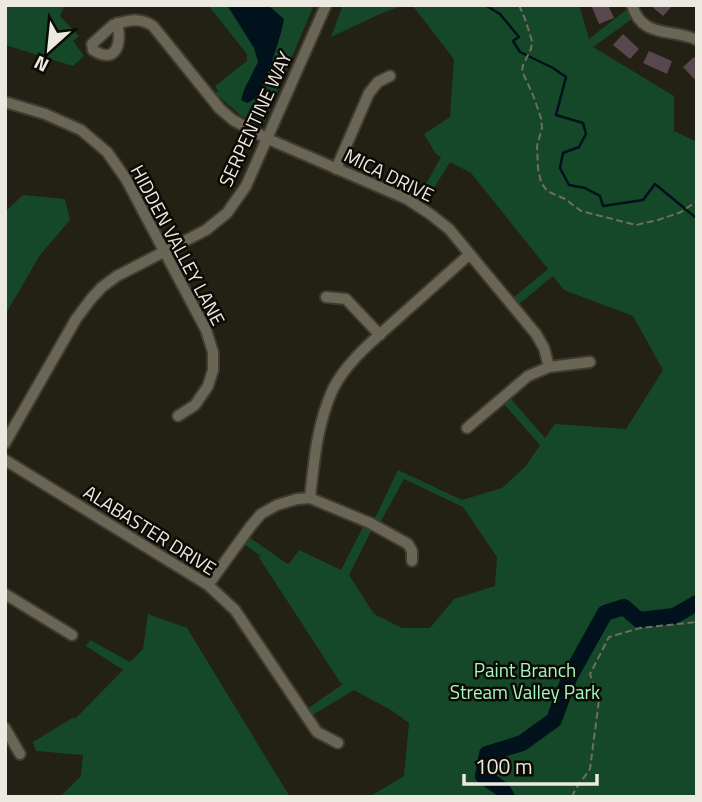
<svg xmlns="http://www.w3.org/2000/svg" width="702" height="802" viewBox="0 0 702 802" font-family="'Titillium Web',sans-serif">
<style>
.green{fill:#154829}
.water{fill:#02121c}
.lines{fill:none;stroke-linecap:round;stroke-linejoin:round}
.stream{stroke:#02121c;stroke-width:2.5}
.river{stroke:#02121c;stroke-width:16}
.building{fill:#58474e}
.minor-casing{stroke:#3e3b32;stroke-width:14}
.path{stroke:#6f6d61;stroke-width:2;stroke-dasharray:7 3.5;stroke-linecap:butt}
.minor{stroke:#696656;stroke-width:10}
.labels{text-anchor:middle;stroke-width:5;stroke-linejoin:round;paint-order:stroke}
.street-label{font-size:19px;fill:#ebe9e0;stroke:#0b0a05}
.park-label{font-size:19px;fill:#a6f7bf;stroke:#0b0a05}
</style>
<rect width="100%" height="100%" fill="#232113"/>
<path class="green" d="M 5,5 L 65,5 L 60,16 L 79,36 L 73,41 L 84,56 L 73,66 L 5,45 Z
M 208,5 L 314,5 L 263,125 L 240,115 L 215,93 L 218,91 L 215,86 L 247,61 L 247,54 Z
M 343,5 L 405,5 L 382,13 L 331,37 Z
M 412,5 L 579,5 L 589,39 L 626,10 L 632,19 L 593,47 L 674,96 L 674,131 L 697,142 L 697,797 L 369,797 L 404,776 L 409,723 L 391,710 L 354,690 L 311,716 L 307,709 L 343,684 L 340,682 L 258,556 L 262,557 L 244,544 L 249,537 L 286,563 L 289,564 L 299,550 L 341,570 L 363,527 L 371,531 L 349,575 L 374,614 L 402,628 L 430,628 L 454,599 L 495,586 L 497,557 L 463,507 L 404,479 L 380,523 L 374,520 L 398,470 L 462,500 L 502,488 L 526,466 L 540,445 L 503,403 L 510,398 L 545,438 L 555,424 L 626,429 L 663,370 L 633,316 L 564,290 L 553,276 L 519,304 L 514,297 L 548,269 L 471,173 L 450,162 L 424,204 L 417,200 L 441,157 L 436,154 L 424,134 L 450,117 L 454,59 Z
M 23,195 L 65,199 L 70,220 L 40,255 L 5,315 L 5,212 Z
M 148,614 L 187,628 L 290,797 L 60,797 L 81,776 L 83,755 L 36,751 L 33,742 L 74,717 L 75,719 L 123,670 L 86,646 L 90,640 L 130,662 L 143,649 Z"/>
<path class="water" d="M 227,5 L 268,5 L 284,19 C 282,34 265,86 256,97 C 253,100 251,101 247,103 L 241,100 L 244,90 L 258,62 L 254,48 Z"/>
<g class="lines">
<path class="stream" d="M 485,5 L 500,14 L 519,37 L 513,41 L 520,52 L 553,68 L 566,77 L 556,115 L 583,123 L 586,134 L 579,147 L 563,153 L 560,168 L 569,185 L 585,188 L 600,196 L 603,206 L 643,200 L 655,184 L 695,217 L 697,216"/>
<path class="river" d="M 507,797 L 502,789 L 483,776 L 487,754 L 522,743 L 554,720 L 570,676 L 605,613 L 624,607 L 639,620 L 674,616 L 697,603"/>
</g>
<path class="building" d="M 591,5 L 608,5 L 614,18 L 599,24 Z
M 650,5 L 673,5 L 663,16 Z
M 623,34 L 639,49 L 630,59 L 613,45 Z
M 649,51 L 672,61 L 667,74 L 643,63 Z
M 694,57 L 697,60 L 697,82 L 683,67 Z"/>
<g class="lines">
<g class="minor-casing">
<path id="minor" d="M 632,5 C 642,39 672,28 697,40
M 117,23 C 122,43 117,65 93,50 L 92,44 L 113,25 C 128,20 140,17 153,26 L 220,109 L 233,120 L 268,139 L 407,199 L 430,214 L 449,229 L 536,334 L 544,348 L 549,367
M 5,102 L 45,114 L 81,130 L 107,152 L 126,179 L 206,330 L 213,352 L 213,370 L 208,386 L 195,405 L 178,416
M 336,169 L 369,93 L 378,82 L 390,76
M 326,297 L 346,299 L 380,335
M 467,428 L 528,376 L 549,367 L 590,362
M 5,443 L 76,319 L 91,299 L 102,287 L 117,276 L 206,230 L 227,213 L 246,186 L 326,5
M 5,460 L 208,585 L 235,610 L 317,732 L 338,743
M 310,498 C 314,461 317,424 333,389 C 347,361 375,339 398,318 C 422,297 446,275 470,254
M 208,585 L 250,527 L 261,514 L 277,505 L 297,499 L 310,498 L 370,523 L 408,544 L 412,551 L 412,561
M 5,594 L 72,635
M 5,728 L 20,754"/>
</g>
<path class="path" d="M 519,5 L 525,19 L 532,41 L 531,49 L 523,65 L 522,71 L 533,95 L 541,118 L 542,128 L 537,146 L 538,169 L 541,182 L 547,191 L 565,199 L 581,211 L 636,225 L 658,220 L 681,212 L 697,201
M 572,797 L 575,790 L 590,769 L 599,700 L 590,674 L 609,637 L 640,628 L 697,622"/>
<use href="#minor" class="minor"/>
</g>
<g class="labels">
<g class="street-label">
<text transform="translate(255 119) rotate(-65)" y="7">SERPENTINE WAY</text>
<text transform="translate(389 175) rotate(26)" y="7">MICA DRIVE</text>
<text transform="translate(178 245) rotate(62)" y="7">HIDDEN VALLEY LANE</text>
<text transform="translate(150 530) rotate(32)" y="7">ALABASTER DRIVE</text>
</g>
<g class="park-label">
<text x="525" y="677">Paint Branch<tspan x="525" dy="22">Stream Valley Park</tspan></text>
</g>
</g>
<rect width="702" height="802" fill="none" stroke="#ebe9e0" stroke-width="14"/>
<g transform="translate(49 49) rotate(207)" stroke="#0b0a05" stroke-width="5" paint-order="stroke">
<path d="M0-5L12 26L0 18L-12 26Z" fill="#ebe9e0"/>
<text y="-10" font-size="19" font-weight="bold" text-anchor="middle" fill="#ebe9e0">N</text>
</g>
<path d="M464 774v10h133v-10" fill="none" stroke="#ebe9e0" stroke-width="3.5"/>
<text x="475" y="774" font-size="21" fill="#ebe9e0" stroke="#0b0a05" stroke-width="5" paint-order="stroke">100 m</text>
</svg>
